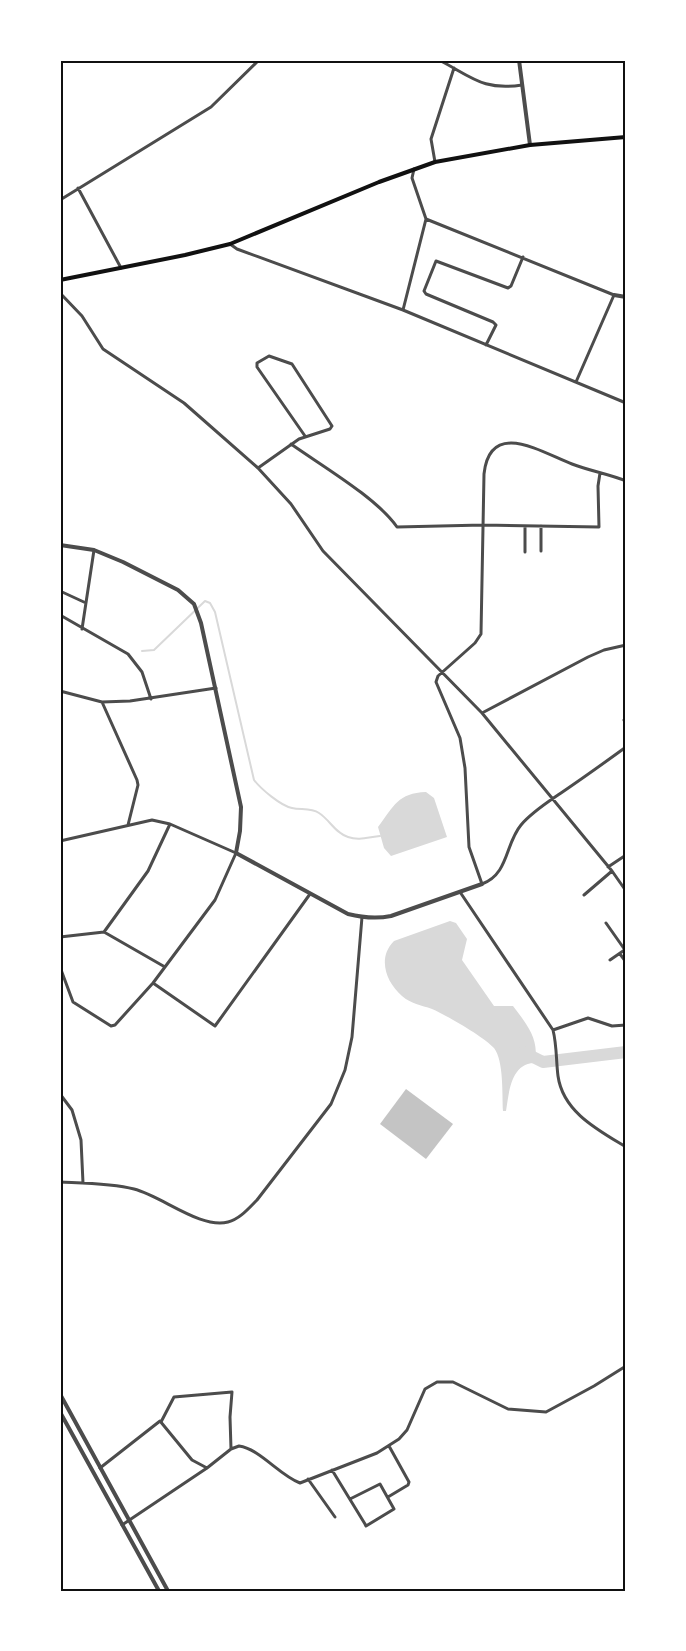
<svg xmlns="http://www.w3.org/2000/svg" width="686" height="1651" viewBox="0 0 686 1651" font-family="Georgia,serif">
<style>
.water{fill:#d9d9d9}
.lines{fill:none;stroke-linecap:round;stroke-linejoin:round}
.stream{stroke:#d9d9d9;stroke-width:2}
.river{stroke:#d9d9d9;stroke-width:12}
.building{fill:#c4c4c4}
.minor{stroke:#4c4c4c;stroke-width:3}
.tertiary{stroke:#4c4c4c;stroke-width:4}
.secondary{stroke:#111;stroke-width:4}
.neatline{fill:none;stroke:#111;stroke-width:2}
</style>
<rect width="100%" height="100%" fill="#fff"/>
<path class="water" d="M 426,792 L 434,798 L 447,837 L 391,856 L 384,848 L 378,827 C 394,806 398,793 426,792 Z
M 450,921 L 456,923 L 467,939 L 462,960 L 494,1006 L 513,1006 C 526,1023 541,1041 534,1063 C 511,1064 509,1092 506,1111 L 503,1111 C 502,1095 504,1061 494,1048 C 484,1037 446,1015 432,1009 C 421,1005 411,1004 402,996 C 386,982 377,958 394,941 Z"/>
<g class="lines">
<path class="stream" d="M 142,651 L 154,650 L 205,601 L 210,603 L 215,612 L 254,780 C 261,789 281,806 292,808 C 301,810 311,808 319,813 C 330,820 335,833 348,837 C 359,841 369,837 380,836"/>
<path class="river" d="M 523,1052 L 543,1062 L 626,1052"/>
</g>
<path class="building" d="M 406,1089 L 453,1124 L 426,1159 L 380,1124 Z"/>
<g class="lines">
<path class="minor" d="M 259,60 L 287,60
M 439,60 C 472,77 483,91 522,85
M 435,162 L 431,139 L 454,68
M 78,188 L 121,268
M 60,200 L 211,107 L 259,60
M 426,219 L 614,295 L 576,382
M 230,244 L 237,249 L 403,310 L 626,403
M 60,293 L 82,316 L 103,349 L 184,403 L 258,468 L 291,504 L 323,551 L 482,713 L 612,871 L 626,891
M 403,310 L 426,219 L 412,178 L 414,169
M 486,345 L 496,325 L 493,322 L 426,294 L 424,291 L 436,261 L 508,288 L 511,286 L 523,257
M 291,444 C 322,466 377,498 397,527 L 483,525 L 599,527 L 598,486 L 600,473
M 258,468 L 299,439 L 330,429 L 332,426 L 292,364 L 269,356 L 257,363 L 257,367 L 305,436
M 626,481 C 609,474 590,471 572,464 C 543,453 490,418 484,474 L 481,634 L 475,643 L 438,676 L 436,682 L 460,738 L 465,768 L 469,847 L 482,884 C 509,874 505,844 521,825 C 532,812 548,802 561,793 C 583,778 604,763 626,747
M 541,551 L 541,526
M 525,552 L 525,526
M 60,591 L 86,603
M 60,615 L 128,654 L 142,672 L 151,699
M 82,629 L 94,550
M 60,691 L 102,702 L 130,701 L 216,688
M 102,702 L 137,780 L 138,785 L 128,825
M 482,713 L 588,657 L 604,650 L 626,645
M 624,720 L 626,724
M 60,841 L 152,820 L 170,824 L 236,853 L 215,900 L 153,983 L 115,1025 L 111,1026 L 73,1002 L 60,967
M 608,867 L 626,855
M 460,892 L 553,1030 C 557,1046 556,1061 558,1076 C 563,1112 598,1130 626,1147
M 584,895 L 612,871
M 606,923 L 625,950
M 104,932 L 148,871 L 170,824
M 60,937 L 104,932 L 165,967
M 620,954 L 626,962
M 610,960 L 626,949
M 153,983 L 215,1026 L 310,894
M 553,1030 L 588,1018 L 612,1026 L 626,1025
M 60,1094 L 72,1110 L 81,1140 L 83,1183
M 60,1182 C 83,1183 112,1183 134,1189 C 162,1196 200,1229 228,1222 C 240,1219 249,1208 257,1200 L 331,1104 L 345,1070 L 352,1037 L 362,917
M 161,1422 L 174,1397 L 232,1392 L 230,1417 L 231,1449
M 100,1468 L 160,1421 L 192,1460 L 207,1468
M 332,1470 L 365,1524 L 366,1526 L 394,1509 L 380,1484 L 350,1499
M 308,1479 L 335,1517
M 388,1497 L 408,1485 L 409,1482 L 389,1446
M 122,1525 L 207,1468 L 231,1449 L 239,1446 C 260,1449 279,1475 300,1483 L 377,1453 L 399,1439 L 407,1430 L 425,1389 L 437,1382 L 453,1382 L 508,1409 L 546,1412 L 594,1386 L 626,1366"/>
<path class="tertiary" d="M 519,60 L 530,145
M 614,295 L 626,297
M 60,545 L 94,550 L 123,562 L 178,590 L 194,604 L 201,623 L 241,807 L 240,831 L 236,853 L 348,914 C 364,918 376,919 391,916 L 482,884
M 60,1394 L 168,1591
M 60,1412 L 159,1591"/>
<path class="secondary" d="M 60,280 L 185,255 L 230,244 L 379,182 L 435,162 L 530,145 L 626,137"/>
</g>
<rect width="686" height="1651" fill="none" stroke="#ffffff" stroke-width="123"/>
<rect x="62" y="62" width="562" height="1528" class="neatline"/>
</svg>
